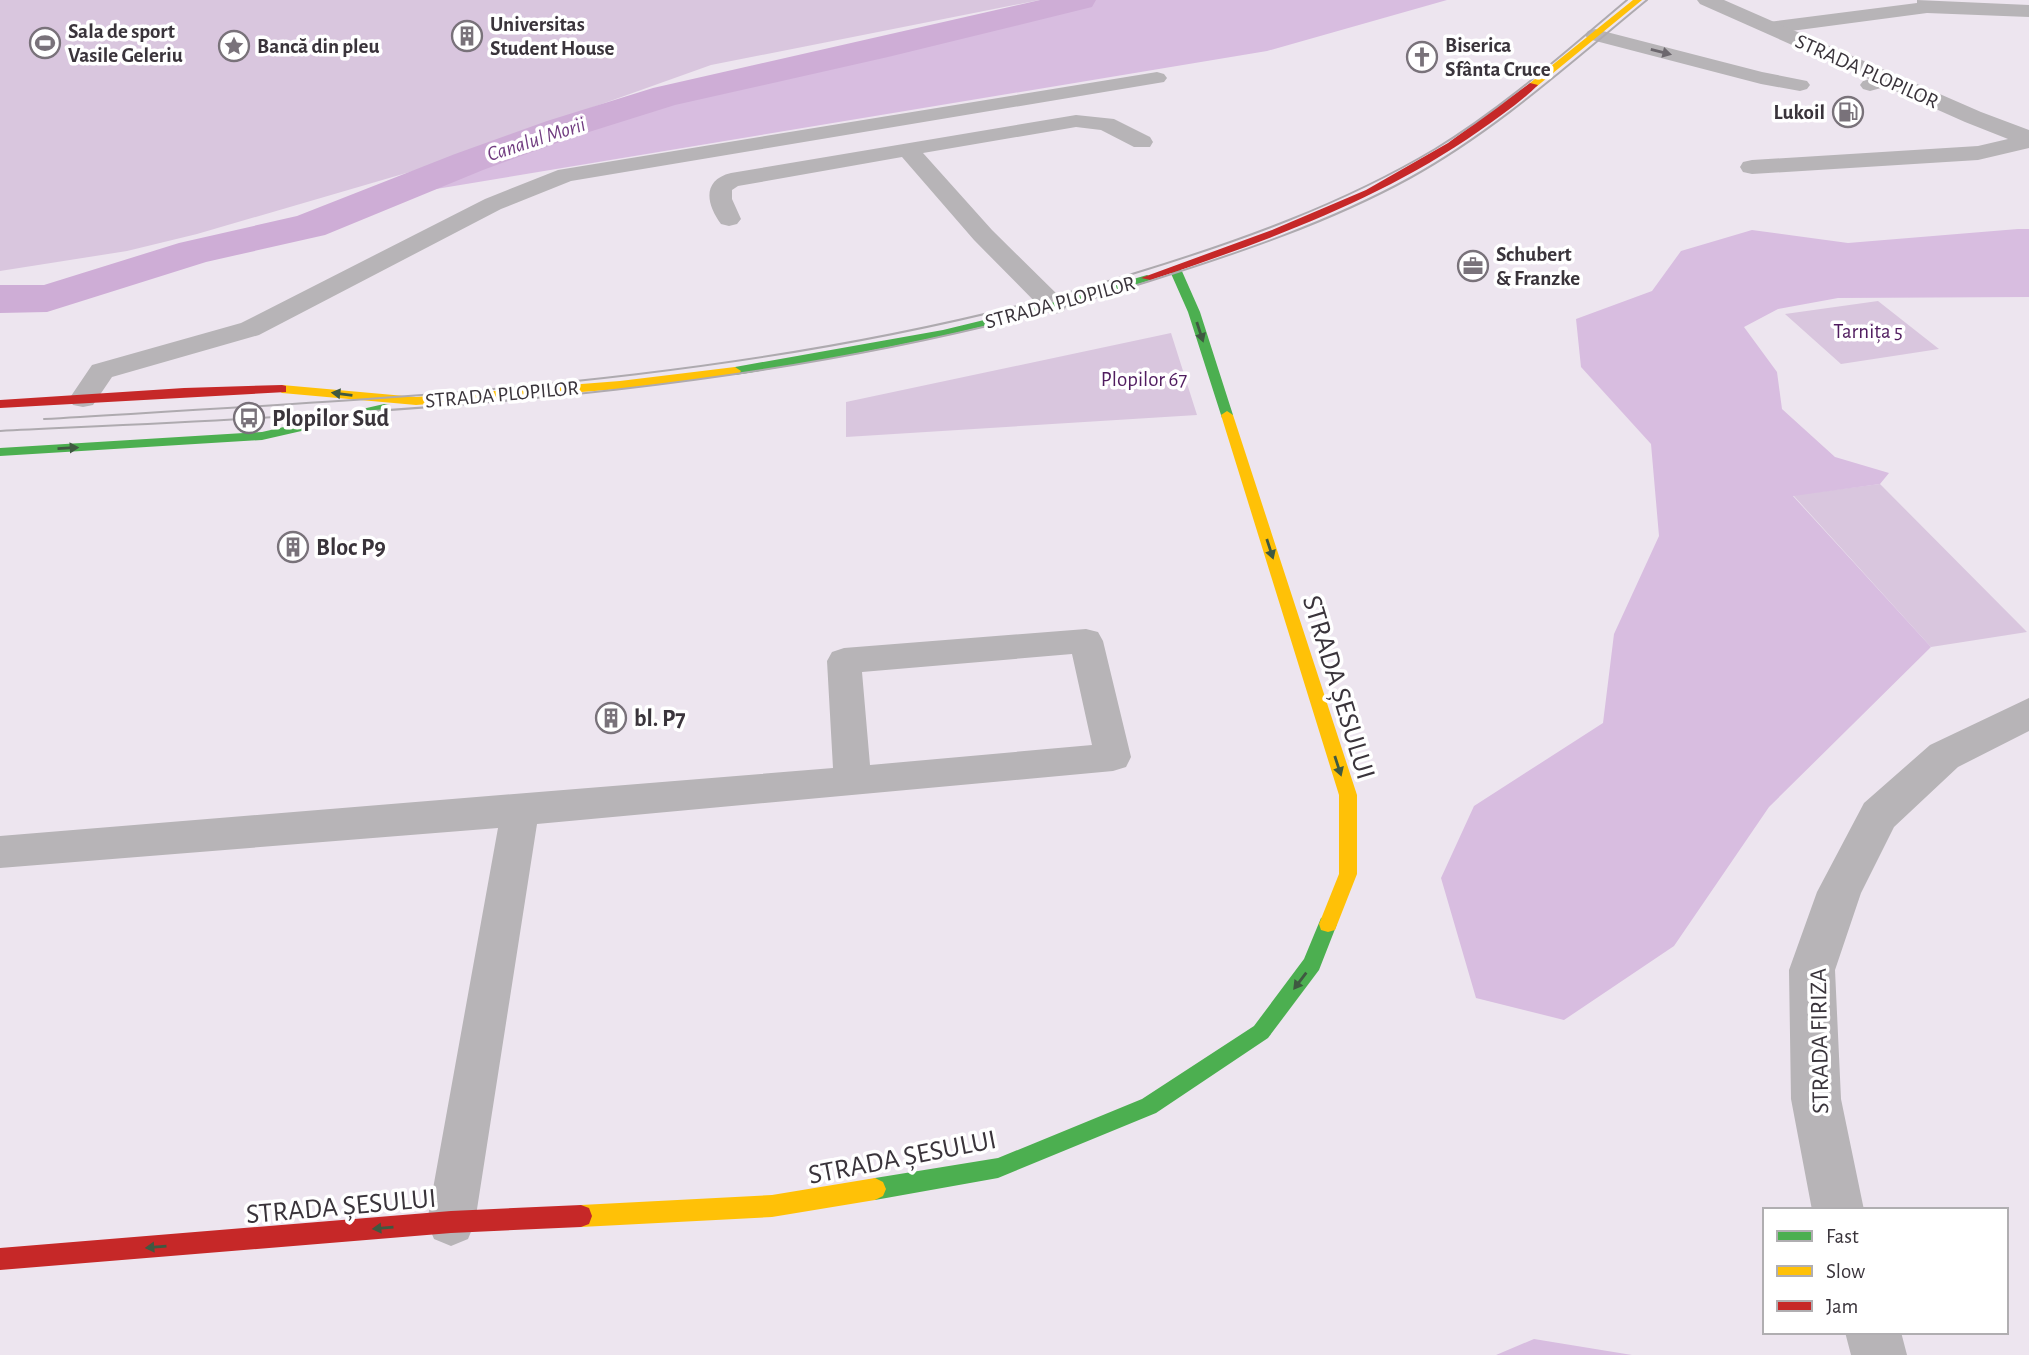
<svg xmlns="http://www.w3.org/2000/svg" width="2029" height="1355" viewBox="0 0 2029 1355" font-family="'Alegreya Sans',sans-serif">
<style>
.green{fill:#d9c6de}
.forest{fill:#d8bde0}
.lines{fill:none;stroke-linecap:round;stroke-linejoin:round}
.canal{fill:#ceadd6;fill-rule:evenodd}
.lane{fill:#b7b4b7;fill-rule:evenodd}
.street{fill:#b7b4b7;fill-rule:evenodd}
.fast{fill:#4caf50;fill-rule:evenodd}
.slow{fill:#ffc107;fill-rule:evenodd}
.jam{fill:#c62828;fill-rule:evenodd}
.tram{stroke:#aeaaaf;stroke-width:2}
.oneway{fill:#6c676d}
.oneway2{fill:#3f5941}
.labels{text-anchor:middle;stroke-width:7;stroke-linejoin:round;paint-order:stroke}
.far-poi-label{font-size:21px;font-weight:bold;fill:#3a343b;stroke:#fff;text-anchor:start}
.far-street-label{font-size:21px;fill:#3a343b;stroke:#fff}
.far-water-label{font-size:21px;font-style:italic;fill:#713c80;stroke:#fff}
.far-park-label{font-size:21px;fill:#501c5f;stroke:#fff}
.poi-label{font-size:24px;font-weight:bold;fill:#3a343b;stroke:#fff;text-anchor:start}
.street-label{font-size:24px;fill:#3a343b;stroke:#fff}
.near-street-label{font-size:28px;fill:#3a343b;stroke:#fff}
</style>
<rect width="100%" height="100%" fill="#ede5ef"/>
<path class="green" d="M 0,0 L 1040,0 L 711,65 L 420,169 L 197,234 L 127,251 L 0,271 Z
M 1878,301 L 1939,349 L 1841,364 L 1785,314 Z
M 1171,333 L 1197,415 L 846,437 L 846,402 Z
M 1880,484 L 2027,632 L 1931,647 L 1793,495 Z"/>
<path class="forest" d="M 1093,0 L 1447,0 L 1267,51 L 424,191 L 429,183 L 667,99 Z
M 2018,229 L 2029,229 L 2029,297 L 1838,298 L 1778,309 L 1744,327 L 1777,372 L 1782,409 L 1835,457 L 1889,473 L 1880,484 L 1793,496 L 1931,647 L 1769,807 L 1674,946 L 1564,1020 L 1476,998 L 1441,878 L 1474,806 L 1603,723 L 1614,634 L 1659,536 L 1651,444 L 1581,367 L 1576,319 L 1652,291 L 1681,251 L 1752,230 L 1848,243 Z
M 1534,1339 L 1632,1355 L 1496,1355 Z"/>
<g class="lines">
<path class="canal" d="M 1040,0 L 1096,0 L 1092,7 L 888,57 L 675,105 L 573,137 L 483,170 L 325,235 L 206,262 L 47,312 L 0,313 L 0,285 L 44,285 L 179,243 L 297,216 L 455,154 L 547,121 L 653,88 Z"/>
<path class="lane" d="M 1917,0 L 2029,5 L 2029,17 L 1927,13 L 1769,34 L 1759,28 L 1769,22 L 1917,3 Z
M 1595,29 L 1762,72 L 1807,81 L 1810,85 L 1807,89 L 1800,91 L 1761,84 L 1588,39 L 1585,35 L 1588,31 Z
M 1157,72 L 1164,74 L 1167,78 L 1164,82 L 571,181 L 501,209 L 259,335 L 112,377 L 93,405 L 83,407 L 73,405 L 69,399 L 92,365 L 241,323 L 485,199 L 558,170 Z
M 1889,74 L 1896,76 L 1899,80 L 1896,84 L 1870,91 L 1863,89 L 1860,85 L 1863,81 Z
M 1076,115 L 1114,119 L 1150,137 L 1153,142 L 1150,147 L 1134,147 L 1101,130 L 1076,127 L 923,153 L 992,230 L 1063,300 L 1067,306 L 1063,312 L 1054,314 L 1045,312 L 974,240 L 902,157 L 738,186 L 732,190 L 732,199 L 741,219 L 737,224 L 729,226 L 721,224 C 706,204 702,180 731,173 Z
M 1086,629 L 1098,632 L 1103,641 L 1131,757 L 1126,767 L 1113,771 L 537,824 L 475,1222 L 468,1239 L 451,1246 L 434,1239 L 427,1222 L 498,828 L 0,868 L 0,836 L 833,768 L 827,661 L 832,652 L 844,648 ZM 1072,654 L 1092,745 L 870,765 L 862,672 Z"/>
<path class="street" d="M 1697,0 L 1724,0 L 1981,112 L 2029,130 L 2029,148 L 1978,160 L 1752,174 L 1743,172 L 1740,167 L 1743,162 L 1752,160 L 1978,146 L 2008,139 L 1965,122 L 1700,4 Z
M 2029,698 L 2029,731 L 1958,767 L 1894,827 L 1861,893 L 1835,970 L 1841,1099 L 1864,1210 L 1812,1210 L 1791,1099 L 1789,970 L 1817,892 L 1864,803 L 1930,745 Z
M 1845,1332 L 1901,1332 L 1907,1355 L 1851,1355 Z"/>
<path class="fast" d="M 1175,266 L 1181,269 L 1200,312 L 1233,415 L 1232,418 L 1222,418 L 1221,415 L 1188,312 L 1169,269 Z
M 1147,275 L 1153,278 L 1151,280 C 1015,324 876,352 735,375 L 729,371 L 735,367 L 943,330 L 1041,306 Z
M 384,404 L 389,405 L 389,411 L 262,440 L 0,456 L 0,448 L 262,432 Z
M 1328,916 L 1335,918 L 1337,924 L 1319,970 L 1268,1038 L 1156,1113 L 998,1178 L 875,1200 L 867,1196 L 864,1189 L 867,1182 L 875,1178 L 998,1158 L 1142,1099 L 1254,1026 L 1304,959 L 1321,918 Z"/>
<path class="slow" d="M 1633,0 L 1642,0 L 1536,87 L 1530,87 L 1530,83 Z
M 735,367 L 741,371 L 739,374 L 620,389 L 416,405 L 282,393 L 276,389 L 282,385 L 416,397 L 620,381 Z
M 1227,411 L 1233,415 L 1357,795 L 1357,874 L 1335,930 L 1328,932 L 1321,930 L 1319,924 L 1339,874 L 1339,795 L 1221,415 Z
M 875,1178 L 883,1182 L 886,1189 L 883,1196 L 875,1200 L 772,1217 L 581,1227 L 573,1224 L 570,1216 L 573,1208 L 581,1205 L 772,1195 Z"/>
<path class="jam" d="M 1530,83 L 1538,85 C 1521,102 1499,117 1479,131 C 1379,201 1266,241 1151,280 L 1141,278 L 1272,230 L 1366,190 L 1448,143 Z
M 282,385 L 286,386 L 286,392 L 0,408 L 0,400 L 184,388 Z
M 581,1205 L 589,1208 L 592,1216 L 589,1224 L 581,1227 L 451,1233 L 0,1270 L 0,1248 L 451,1211 Z"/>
<path class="tram" d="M 44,419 C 410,397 780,383 1132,274 C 1237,242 1341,205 1435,149 C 1504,107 1565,52 1627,0
M 0,431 C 389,412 776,400 1150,281 C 1238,253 1328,223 1410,178 C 1497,130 1570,63 1647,0"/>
</g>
<defs><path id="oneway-solid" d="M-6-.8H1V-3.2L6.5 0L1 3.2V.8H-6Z" transform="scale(1.75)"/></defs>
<use class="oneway" href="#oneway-solid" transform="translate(1661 52) rotate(14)"/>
<g class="oneway2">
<use href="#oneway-solid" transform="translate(1200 332) rotate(72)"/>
<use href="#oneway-solid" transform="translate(342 394) rotate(-173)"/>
<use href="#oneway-solid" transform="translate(68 448) rotate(-3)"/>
<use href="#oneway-solid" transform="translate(1270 549) rotate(72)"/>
<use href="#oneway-solid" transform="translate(1338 766) rotate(72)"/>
<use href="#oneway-solid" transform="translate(1300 981) rotate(127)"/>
<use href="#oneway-solid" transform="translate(383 1228) rotate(175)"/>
<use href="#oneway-solid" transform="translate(156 1247) rotate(175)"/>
</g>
<defs>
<g id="building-ring" transform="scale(1.575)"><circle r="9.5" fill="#fff" stroke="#79727a" stroke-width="1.5"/><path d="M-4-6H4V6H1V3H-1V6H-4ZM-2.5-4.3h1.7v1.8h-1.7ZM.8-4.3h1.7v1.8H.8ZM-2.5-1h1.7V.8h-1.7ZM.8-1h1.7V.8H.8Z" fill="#79727a"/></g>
<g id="stadium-ring" transform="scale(1.575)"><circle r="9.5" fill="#fff" stroke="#79727a" stroke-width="1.5"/><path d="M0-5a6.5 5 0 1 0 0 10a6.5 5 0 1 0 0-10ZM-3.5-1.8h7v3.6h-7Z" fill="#79727a"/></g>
<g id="sight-ring" transform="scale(1.575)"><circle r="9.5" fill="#fff" stroke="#79727a" stroke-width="1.5"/><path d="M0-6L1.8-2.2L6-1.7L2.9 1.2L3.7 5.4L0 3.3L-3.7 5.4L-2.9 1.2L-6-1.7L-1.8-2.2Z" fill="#79727a"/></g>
<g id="church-ring" transform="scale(1.575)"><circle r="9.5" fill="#fff" stroke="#79727a" stroke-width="1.5"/><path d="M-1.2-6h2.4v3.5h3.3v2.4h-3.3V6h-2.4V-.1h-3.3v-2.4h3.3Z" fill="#79727a"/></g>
<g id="fuel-ring" transform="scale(1.575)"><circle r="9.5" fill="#fff" stroke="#79727a" stroke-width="1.5"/><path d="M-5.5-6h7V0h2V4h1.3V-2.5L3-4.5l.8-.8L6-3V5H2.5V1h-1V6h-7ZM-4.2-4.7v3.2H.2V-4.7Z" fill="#79727a"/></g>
<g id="office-ring" transform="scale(1.575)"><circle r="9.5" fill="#fff" stroke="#79727a" stroke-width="1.5"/><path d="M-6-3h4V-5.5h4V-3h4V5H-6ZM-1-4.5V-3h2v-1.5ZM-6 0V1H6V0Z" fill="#79727a"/></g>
<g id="bus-ring" transform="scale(1.575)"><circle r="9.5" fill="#fff" stroke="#79727a" stroke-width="1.5"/><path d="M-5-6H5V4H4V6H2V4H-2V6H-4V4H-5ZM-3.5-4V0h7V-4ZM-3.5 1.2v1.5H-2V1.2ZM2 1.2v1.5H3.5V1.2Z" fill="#79727a"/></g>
</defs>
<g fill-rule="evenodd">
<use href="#building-ring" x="467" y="36"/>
<use href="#stadium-ring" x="45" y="43"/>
<use href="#sight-ring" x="234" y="46"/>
<use href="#church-ring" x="1422" y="57"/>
<use href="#fuel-ring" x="1848" y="112"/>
<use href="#office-ring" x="1473" y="266"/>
<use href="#bus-ring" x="249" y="418"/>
<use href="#building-ring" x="293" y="547"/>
<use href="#building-ring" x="611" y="718"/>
</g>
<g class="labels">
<g class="far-poi-label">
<text x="490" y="31">Universitas<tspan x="490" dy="24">Student House</tspan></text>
<text x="68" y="38">Sala de sport<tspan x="68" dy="24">Vasile Geleriu</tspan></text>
<text x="1445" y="52">Biserica<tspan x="1445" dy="24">Sfânta Cruce</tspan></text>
<text x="257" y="53">Bancă din pleu</text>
<text x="1825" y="119" text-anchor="end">Lukoil</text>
<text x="1496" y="261">Schubert<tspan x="1496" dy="24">&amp; Franzke</tspan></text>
</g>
<g class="far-street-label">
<text transform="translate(1867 71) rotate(24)" y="7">STRADA PLOPILOR</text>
<text transform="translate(1060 302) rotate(-15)" y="7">STRADA PLOPILOR</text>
<text transform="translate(502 394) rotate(-5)" y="7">STRADA PLOPILOR</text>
</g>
<g class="far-water-label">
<text transform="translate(536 139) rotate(-18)" y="7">Canalul Morii</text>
</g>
<g class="far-park-label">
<text x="1868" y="338">Tarnița 5</text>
<text x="1144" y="386">Plopilor 67</text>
</g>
<g class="poi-label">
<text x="272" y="426">Plopilor Sud</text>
<text x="316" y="555">Bloc P9</text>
<text x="634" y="726">bl. P7</text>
</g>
<g class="street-label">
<text transform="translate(1819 1041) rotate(-91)" y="8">STRADA FIRIZA</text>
</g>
<g class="near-street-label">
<text transform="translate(1340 687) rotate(73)" y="10">STRADA ȘESULUI</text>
<text transform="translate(902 1156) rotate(-11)" y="10">STRADA ȘESULUI</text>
<text transform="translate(341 1205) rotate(-5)" y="10">STRADA ȘESULUI</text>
</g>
</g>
<rect x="1763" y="1208" width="245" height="126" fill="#ffffff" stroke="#b0aeb1" stroke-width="2"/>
<rect x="1777" y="1231" width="35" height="10" fill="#4caf50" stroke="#b0aeb1" stroke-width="2"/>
<text x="1826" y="1243" font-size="21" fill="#3a343b">Fast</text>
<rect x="1777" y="1266" width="35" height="10" fill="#ffc107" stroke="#b0aeb1" stroke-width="2"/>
<text x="1826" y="1278" font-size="21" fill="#3a343b">Slow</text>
<rect x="1777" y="1301" width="35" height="10" fill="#c62828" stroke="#b0aeb1" stroke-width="2"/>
<text x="1826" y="1313" font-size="21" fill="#3a343b">Jam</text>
</svg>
